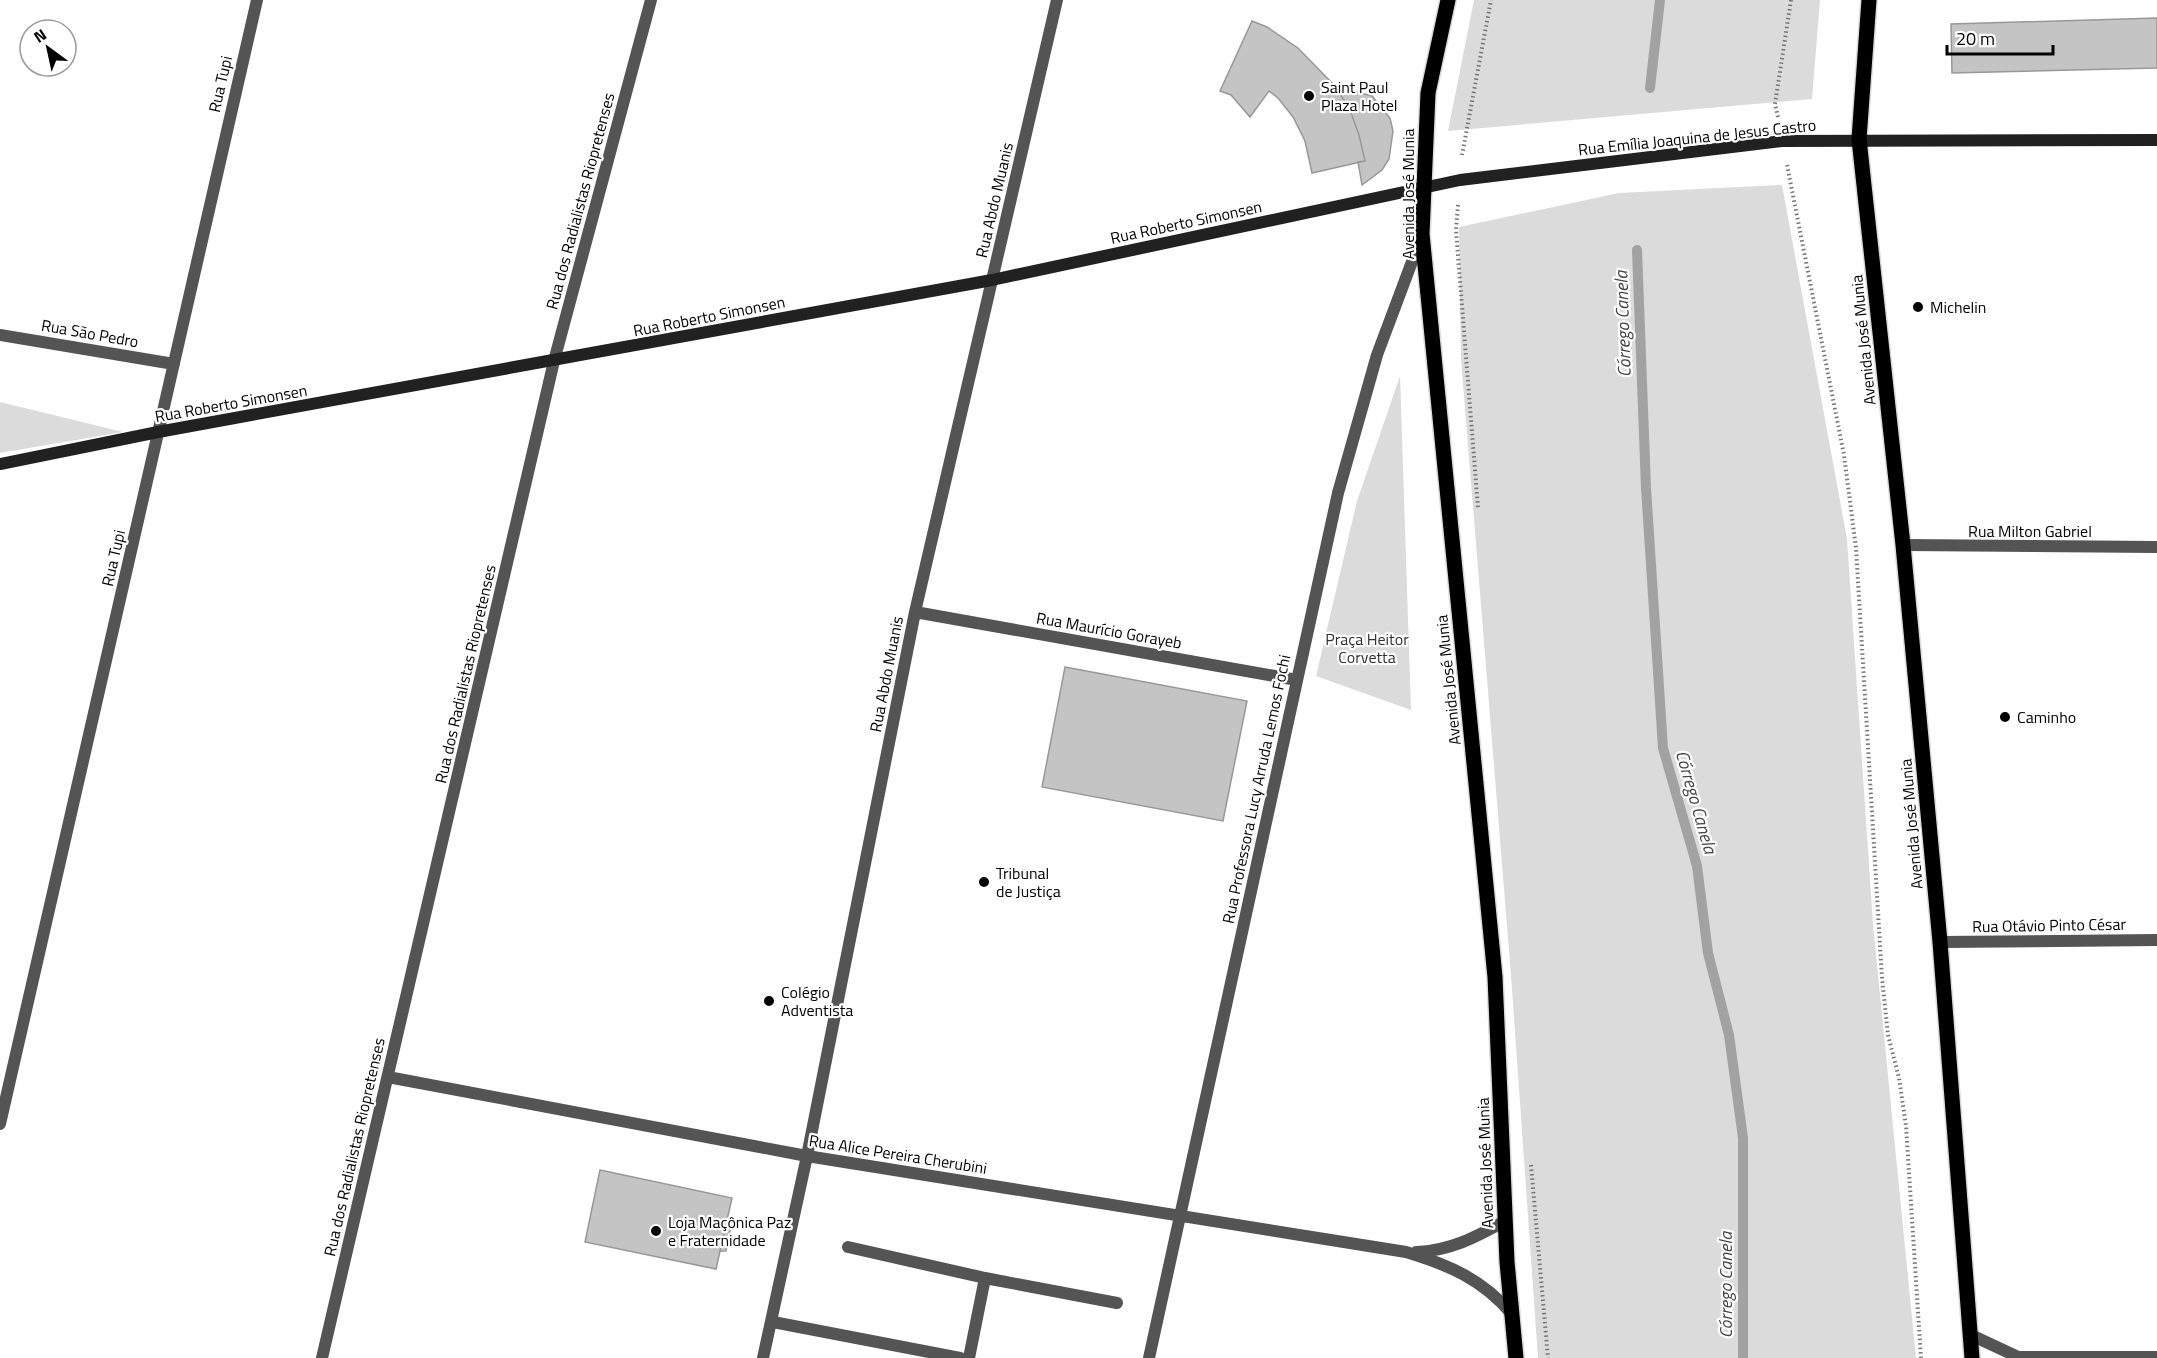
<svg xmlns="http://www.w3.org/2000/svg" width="2157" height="1358" viewBox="0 0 2157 1358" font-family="'Titillium Web',sans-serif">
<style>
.green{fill:#dbdbdb}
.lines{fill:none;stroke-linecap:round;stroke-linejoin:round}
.stream{stroke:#a2a2a2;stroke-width:10}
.building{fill:#c4c4c4;stroke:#989898;stroke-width:1.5}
.primary-casing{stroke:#dbdbdb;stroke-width:18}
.path{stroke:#767676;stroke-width:4;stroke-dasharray:1.5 3;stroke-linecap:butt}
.lane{stroke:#545454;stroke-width:12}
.street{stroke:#545454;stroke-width:12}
.secondary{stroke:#212121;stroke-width:12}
.primary{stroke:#000;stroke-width:15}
.poi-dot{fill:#000;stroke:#fff;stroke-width:2}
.labels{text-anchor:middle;stroke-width:4.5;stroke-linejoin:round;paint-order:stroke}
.street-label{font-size:16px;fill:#000;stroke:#fff}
.poi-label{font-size:16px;fill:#000;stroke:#fff;text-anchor:start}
.park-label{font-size:16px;fill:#323232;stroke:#fff}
.water-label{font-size:18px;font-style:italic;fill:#434343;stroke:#fff}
</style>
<rect width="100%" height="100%" fill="#fff"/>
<path class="green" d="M 1474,0 L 1820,0 L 1812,99 L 1448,131 Z
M 1782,185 L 1847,539 L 1873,924 L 1916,1358 L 1538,1358 L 1511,975 L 1461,359 L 1459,227 L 1619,193 Z
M 1400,376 L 1411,710 L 1316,676 L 1357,501 Z
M 0,402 L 123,432 L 0,453 Z"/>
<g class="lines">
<path class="stream" d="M 1650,88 L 1660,0
M 1637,250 L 1646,488 L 1663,748 L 1697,866 L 1708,953 L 1729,1035 L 1743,1138 L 1743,1358"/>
</g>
<path class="building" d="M 2157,18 L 2157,68 L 1952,73 L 1951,24 Z
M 1252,21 L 1267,27 L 1298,48 L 1332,83 L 1349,107 L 1359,135 L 1365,161 L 1312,173 L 1305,141 L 1293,117 L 1278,98 L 1269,91 L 1250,117 L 1231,95 L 1220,91 Z
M 1350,90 L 1372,96 L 1390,118 L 1393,131 L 1389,159 L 1382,170 L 1362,185 L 1358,162 L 1365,161 L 1359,135 L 1349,107 L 1339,93 Z
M 1065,667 L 1247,701 L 1223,821 L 1042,787 Z
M 600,1170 L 732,1198 L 716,1269 L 585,1242 Z
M 727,1220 L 732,1220 L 726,1251 L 720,1251 Z"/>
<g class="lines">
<g class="primary-casing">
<path id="primary" d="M 1448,0 L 1428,93 L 1422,234 L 1495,977 L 1507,1262 L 1516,1358
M 1869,0 L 1859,139 L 1903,545 L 1940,942 L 1972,1358"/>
</g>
<path class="path" d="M 1778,117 L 1775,104 L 1791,0
M 1462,155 L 1491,0
M 1787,165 L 1844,455 L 1856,548 L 1882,978 L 1888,1035 L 1899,1078 L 1906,1126 L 1921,1358
M 1458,205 L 1456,230 L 1478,508
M 1531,1165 L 1548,1358"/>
<path class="lane" d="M 848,1247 L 985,1278 L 969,1358
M 985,1278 L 1117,1303
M 773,1322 L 960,1358"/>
<path class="street" d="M 0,335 L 174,364
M 1903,545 L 2157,547
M 915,612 L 1297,680
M 1940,942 L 2157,940
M 388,1077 L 807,1156 L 1406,1252 C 1449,1265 1482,1279 1512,1314
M 0,1124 L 257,0
M 1416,1252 C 1450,1251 1476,1237 1505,1221
M 1971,1335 L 2018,1357 L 2157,1357
M 322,1358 L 554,361 L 651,0
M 763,1358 L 807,1156 L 915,612 L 1057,0
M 1149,1358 L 1338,493 L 1377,355 L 1422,235"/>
<path class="secondary" d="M 0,464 L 158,432 L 992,280 L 1460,180 L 1782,141 L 2157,140"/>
<use href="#primary" class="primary"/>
</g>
<g class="poi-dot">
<circle cx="1309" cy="96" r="6"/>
<circle cx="1918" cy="307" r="6"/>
<circle cx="2005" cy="717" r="6"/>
<circle cx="984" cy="882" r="6"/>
<circle cx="769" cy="1001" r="6"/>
<circle cx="656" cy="1231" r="6"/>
</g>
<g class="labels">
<g class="street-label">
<text transform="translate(220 84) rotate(-77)" y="6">Rua Tupi</text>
<text transform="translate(1697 137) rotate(-6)" y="6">Rua Emília Joaquina de Jesus Castro</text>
<text transform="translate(1408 194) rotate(-90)" y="6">Avenida José Munia</text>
<text transform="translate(994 200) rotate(-77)" y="6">Rua Abdo Muanis</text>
<text transform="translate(580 201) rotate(-75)" y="6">Rua dos Radialistas Riopretenses</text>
<text transform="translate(1186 222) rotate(-12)" y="6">Rua Roberto Simonsen</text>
<text transform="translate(709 316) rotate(-11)" y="6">Rua Roberto Simonsen</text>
<text transform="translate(90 333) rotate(10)" y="6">Rua São Pedro</text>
<text transform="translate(1863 340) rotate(-96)" y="6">Avenida José Munia</text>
<text transform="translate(231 403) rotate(-10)" y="6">Rua Roberto Simonsen</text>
<text x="2030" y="537">Rua Milton Gabriel</text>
<text transform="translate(113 558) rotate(-77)" y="6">Rua Tupi</text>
<text transform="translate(1109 630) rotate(10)" y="6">Rua Maurício Gorayeb</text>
<text transform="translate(465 674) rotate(-77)" y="6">Rua dos Radialistas Riopretenses</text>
<text transform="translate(886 674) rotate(-79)" y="6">Rua Abdo Muanis</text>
<text transform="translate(1448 680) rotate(-96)" y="6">Avenida José Munia</text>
<text transform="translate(1256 789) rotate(-78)" y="6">Rua Professora Lucy Arruda Lemos Fochi</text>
<text transform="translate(1911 824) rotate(-95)" y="6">Avenida José Munia</text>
<text transform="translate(2049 925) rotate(-1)" y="6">Rua Otávio Pinto César</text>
<text transform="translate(354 1147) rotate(-77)" y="6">Rua dos Radialistas Riopretenses</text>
<text transform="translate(898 1154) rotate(9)" y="6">Rua Alice Pereira Cherubini</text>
<text transform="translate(1485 1163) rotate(-92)" y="6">Avenida José Munia</text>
</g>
<g class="poi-label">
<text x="1321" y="93">Saint Paul<tspan x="1321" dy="18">Plaza Hotel</tspan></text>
<text x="1930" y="313">Michelin</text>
<text x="2017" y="723">Caminho</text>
<text x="996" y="879">Tribunal<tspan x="996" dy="18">de Justiça</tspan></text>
<text x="781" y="998">Colégio<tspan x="781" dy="18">Adventista</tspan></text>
<text x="668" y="1228">Loja Maçônica Paz<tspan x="668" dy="18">e Fraternidade</tspan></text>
</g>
<g class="park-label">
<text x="1367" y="645">Praça Heitor<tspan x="1367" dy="18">Corvetta</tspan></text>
</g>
<g class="water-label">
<text transform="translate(1623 324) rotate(-92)" y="6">Córrego Canela</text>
<text transform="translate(1696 802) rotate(74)" y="6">Córrego Canela</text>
<text transform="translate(1726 1285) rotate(-90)" y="6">Córrego Canela</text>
</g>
</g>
<g transform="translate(48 48) rotate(327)"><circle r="28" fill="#ffffff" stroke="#999999" stroke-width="1.5"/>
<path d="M0-4.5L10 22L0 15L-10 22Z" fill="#000000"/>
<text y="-9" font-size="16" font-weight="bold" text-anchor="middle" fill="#000000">N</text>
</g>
<path d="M1947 45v9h106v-9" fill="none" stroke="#000000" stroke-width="3"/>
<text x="1956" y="45" font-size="18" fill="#000000" stroke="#ffffff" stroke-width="4.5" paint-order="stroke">20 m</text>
</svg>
